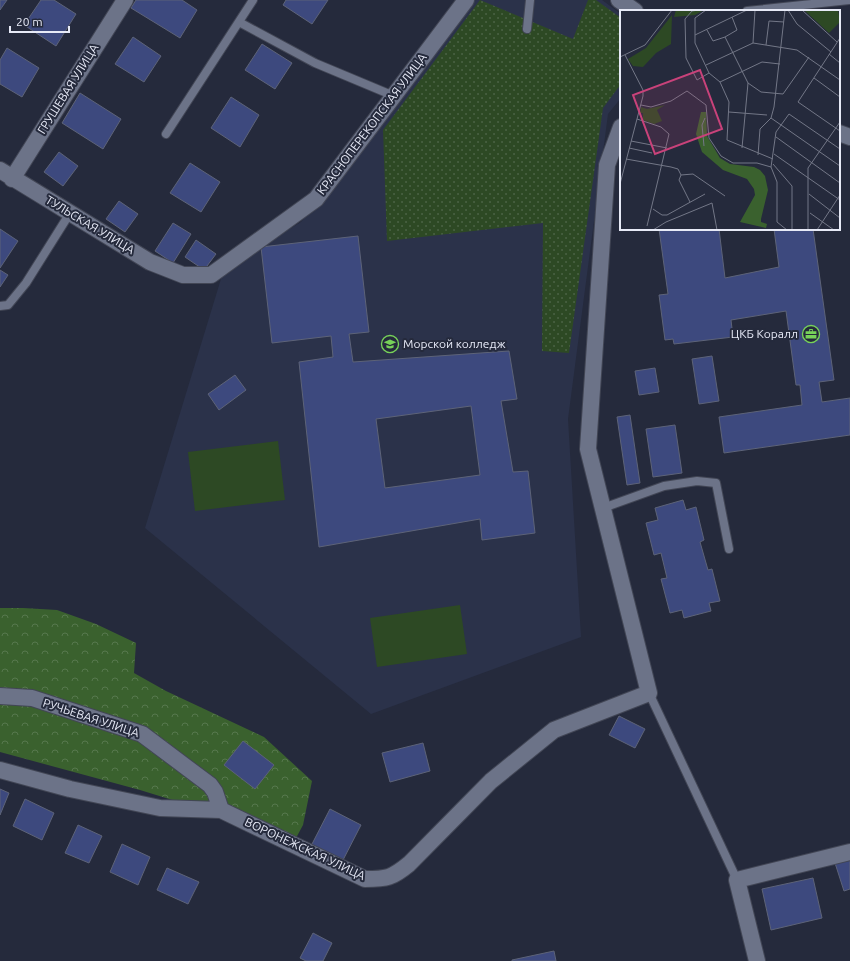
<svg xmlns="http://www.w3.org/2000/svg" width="850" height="961" viewBox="0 0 850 961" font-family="Ubuntu,sans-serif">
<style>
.built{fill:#2b324a}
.forest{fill:url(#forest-crowns)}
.park{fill:url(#park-dots)}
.garden{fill:#2d4924}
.building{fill:#3d497e;stroke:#5d6378;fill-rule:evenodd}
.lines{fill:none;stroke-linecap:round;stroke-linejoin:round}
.lane-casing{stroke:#424655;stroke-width:10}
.street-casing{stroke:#424655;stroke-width:18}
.lane{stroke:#6c7388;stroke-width:8}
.street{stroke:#6c7388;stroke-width:16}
.labels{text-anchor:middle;stroke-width:4;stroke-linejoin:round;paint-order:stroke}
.street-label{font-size:12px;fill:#e7eaf7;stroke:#252a3c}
.poi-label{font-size:12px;fill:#e7eaf7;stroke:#252a3c;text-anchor:end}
.inset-road{fill:none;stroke:#737787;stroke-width:1}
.view{fill:#c9427a;fill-opacity:0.15;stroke:#c9427a;stroke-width:2}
.inset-edge{fill:none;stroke:#e7eaf7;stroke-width:2}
</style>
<defs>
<pattern id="forest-crowns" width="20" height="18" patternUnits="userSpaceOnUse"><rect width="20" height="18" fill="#3a612e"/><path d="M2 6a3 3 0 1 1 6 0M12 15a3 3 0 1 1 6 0" fill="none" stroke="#56784d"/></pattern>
<pattern id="park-dots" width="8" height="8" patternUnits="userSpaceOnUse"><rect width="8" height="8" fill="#2d4924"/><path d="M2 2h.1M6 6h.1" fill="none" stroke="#4b6345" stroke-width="1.8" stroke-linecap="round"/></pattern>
</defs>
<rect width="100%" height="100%" fill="#252a3c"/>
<path class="built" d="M 474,0 L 602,0 L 621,14 L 621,98 L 608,114 L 568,419 L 581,637 L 371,714 L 145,528 L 224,269 L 301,222 L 383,122 Z"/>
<path class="forest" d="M 0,608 L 23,608 L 57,610 L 96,624 L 136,643 L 134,673 L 166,691 L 264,737 L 312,781 L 303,825 L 296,838 L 140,790 L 0,752 Z"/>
<path class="park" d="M 480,0 L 573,39 L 588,0 L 596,0 L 621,18 L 621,84 L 603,108 L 569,353 L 542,351 L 543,223 L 387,241 L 383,130 Z"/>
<path class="garden" d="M 278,441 L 285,500 L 195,511 L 188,452 Z
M 460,605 L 467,654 L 377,667 L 370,618 Z"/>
<path class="building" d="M 0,0 L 7,0 L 0,10 Z
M 41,0 L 54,0 L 76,14 L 56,46 L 24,25 Z
M 136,0 L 182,0 L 197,10 L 180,38 L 131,8 Z
M 286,0 L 328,0 L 312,24 L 283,5 Z
M 133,37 L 161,56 L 144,82 L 115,64 Z
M 262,44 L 292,63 L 275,89 L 245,70 Z
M 7,48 L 39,68 L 22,97 L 0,84 L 0,60 Z
M 80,93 L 121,119 L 103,149 L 62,123 Z
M 231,97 L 259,115 L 240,147 L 211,128 Z
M 59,152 L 78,166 L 63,186 L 44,172 Z
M 190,163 L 220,182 L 201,212 L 170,193 Z
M 119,201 L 138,214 L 125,232 L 106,219 Z
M 173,223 L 191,234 L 173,263 L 155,251 Z
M 0,229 L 18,241 L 0,268 Z
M 659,229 L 719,229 L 725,278 L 779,267 L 774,229 L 813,229 L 834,380 L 819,382 L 822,402 L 850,398 L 850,435 L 724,453 L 719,417 L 802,405 L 800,385 L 796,385 L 786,311 L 731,320 L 733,337 L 674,344 L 673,339 L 665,340 L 659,295 L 668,294 Z
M 358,236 L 369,332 L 349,334 L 353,362 L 509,351 L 517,399 L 501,401 L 513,472 L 528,471 L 535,533 L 482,540 L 480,519 L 319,547 L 299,362 L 333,357 L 331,336 L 272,343 L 261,247 ZM 471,406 L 480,475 L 385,488 L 376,419 Z
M 196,240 L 216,254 L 204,270 L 185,257 Z
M 0,270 L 8,275 L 0,287 Z
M 712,356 L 719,401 L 699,404 L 692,359 Z
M 655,368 L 659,392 L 639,395 L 635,371 Z
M 235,375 L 246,390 L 219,410 L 208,394 Z
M 630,415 L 640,483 L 627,485 L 617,417 Z
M 675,425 L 682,473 L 653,477 L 646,429 Z
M 683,500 L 686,510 L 696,507 L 704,540 L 700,542 L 708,570 L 712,569 L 720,601 L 709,603 L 711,611 L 684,618 L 682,610 L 670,613 L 661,579 L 667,578 L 661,553 L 654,555 L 646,523 L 658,520 L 655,508 Z
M 619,716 L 645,729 L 635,748 L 609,735 Z
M 243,741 L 274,765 L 255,789 L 224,765 Z
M 423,743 L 430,771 L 390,782 L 382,753 Z
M 0,789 L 9,793 L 0,815 Z
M 25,799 L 54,813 L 42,840 L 13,826 Z
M 330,809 L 361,825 L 342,862 L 311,846 Z
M 78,825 L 102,836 L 89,863 L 65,853 Z
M 122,844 L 150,857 L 138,885 L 110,872 Z
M 850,858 L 850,889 L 844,891 L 835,863 Z
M 167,868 L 199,882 L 188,904 L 157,890 Z
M 813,878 L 822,918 L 771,930 L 762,889 Z
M 313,933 L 332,943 L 323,961 L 306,961 L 300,958 Z
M 554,951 L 556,961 L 512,961 L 512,960 Z"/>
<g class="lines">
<g class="lane-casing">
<path id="lane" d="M 747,11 L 849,0
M 239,22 L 315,63 L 394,96
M 527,29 L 530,0
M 166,134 L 253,0
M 0,306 L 8,305 L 26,283 L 70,213
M 603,508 L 664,486 L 697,481 L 716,483 L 729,549
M 649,693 L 737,880"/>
</g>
<g class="street-casing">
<path id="street" d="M 619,0 L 635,11
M 839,133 L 850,137
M 0,170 L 150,262 L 183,275 L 211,275 L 316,199 L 466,0
M 12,179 L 125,0
M 0,696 L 32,698 L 142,734 L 210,785 L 215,792 L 221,810
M 0,770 L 70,789 L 160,808 L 221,810 L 365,879 C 387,879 392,878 409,864 L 491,781 L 554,730 L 649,693 L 588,449 L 607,165 L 621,127
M 757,961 L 737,880 L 850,852"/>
</g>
<use href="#lane" class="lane"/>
<use href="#street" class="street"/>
</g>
<defs>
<g id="office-ring" transform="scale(0.9)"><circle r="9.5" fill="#252a3c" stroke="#77d259" stroke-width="1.5"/><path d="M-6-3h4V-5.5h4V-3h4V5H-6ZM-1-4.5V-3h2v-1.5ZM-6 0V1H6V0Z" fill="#77d259"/></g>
<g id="university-ring" transform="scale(0.9)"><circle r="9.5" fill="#252a3c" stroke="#77d259" stroke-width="1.5"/><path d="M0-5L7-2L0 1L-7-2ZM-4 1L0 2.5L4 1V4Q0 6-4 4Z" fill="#77d259"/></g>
</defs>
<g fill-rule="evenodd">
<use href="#office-ring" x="811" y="334"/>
<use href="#university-ring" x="390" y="344"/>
</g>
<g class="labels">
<g class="street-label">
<text transform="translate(68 89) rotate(-58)" y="4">ГРУШЕВАЯ УЛИЦА</text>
<text transform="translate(372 124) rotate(-53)" y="4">КРАСНОПЕРЕКОПСКАЯ УЛИЦА</text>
<text transform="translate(90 225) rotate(31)" y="4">ТУЛЬСКАЯ УЛИЦА</text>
<text transform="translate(91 718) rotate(18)" y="4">РУЧЬЕВАЯ УЛИЦА</text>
<text transform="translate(305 849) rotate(25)" y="4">ВОРОНЕЖСКАЯ УЛИЦА</text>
</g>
<g class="poi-label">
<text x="798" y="338">ЦКБ Коралл</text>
<text x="403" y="348" text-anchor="start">Морской колледж</text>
</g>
</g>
<g transform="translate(620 10)">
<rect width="220" height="220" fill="#252a3c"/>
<path d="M 81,102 L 86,102 L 87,126 L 100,148 L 110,154 L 134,157 L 140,160 L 145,166 L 148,180 L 141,209 L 141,212 L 147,214 L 146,218 L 120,212 L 135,185 L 134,179 L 127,169 L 103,160 L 82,142 L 76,124 Z" fill="#3a612e"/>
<path d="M 184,0 L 218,0 L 220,12 L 209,23 Z" fill="#2d4924"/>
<path d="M 52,5 L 51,34 L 36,43 L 23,57 L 13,56 L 8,49 L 26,38 ZM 45,95 L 37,100 L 42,111 L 34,114 L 23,110 L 23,103 L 20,103 L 21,97 L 27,99 Z" fill="#2d4924"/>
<path d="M 56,0 L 84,0 L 75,5 L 54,7 Z" fill="#2d4924"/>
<path class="inset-road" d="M 79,0 L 72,1 L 65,9 L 66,48 L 77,70 L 89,63M 86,0 L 75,8 L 75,33 L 89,63 L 100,72 L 109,92 L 107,130 L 153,149M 168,0 L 177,14 L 211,42M 182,0 L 217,32M 87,20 L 93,31 L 105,27 L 117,20 L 112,7M 75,25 L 127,0M 105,27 L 128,73 L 122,138M 220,28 L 178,92 L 220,121M 133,33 L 135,0M 146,35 L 149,11 L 164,12M 209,44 L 220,53M 0,47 L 25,35 L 52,0M 86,55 L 133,33 L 177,40 L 220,70M 194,68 L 220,87M 100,72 L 142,52 L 160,54M 128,73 L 141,82 L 163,84 L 189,47M 21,95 L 31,97 L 51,91 L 67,81 L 86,95 L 89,128 L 101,146 L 113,153 L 137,153 L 151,157M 109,102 L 147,105M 151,108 L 220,156M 17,109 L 41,117 L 49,124 L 27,216M 156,127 L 220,173M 11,131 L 47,138M 84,136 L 82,115 L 85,108M 9,138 L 32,143M 154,144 L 220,190M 138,145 L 140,119 L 151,108 L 154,97 L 165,0M 6,149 L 51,157 L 58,159 L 61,165M 153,154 L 172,176 L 172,220M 61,165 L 73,164 L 105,186M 61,165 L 59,170 L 70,192M 0,174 L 23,86 L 23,80 L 5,45M 189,184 L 220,208M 33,199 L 42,205 L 47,205 L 85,184M 190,203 L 214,220M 33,220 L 46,212 L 92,193 L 97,220M 167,220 L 157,212 L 157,172 L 151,157 L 156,122 L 169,104 L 220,139M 188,220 L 188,158 L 220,112M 197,220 L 220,185"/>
<path class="view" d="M 80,60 L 102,119 L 35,144 L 13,85 Z"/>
<rect width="220" height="220" class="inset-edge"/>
</g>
<path d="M10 26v6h59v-6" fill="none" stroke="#e7eaf7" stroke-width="2"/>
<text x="16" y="26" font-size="12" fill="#e7eaf7" stroke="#252a3c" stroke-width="3" paint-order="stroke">20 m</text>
</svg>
